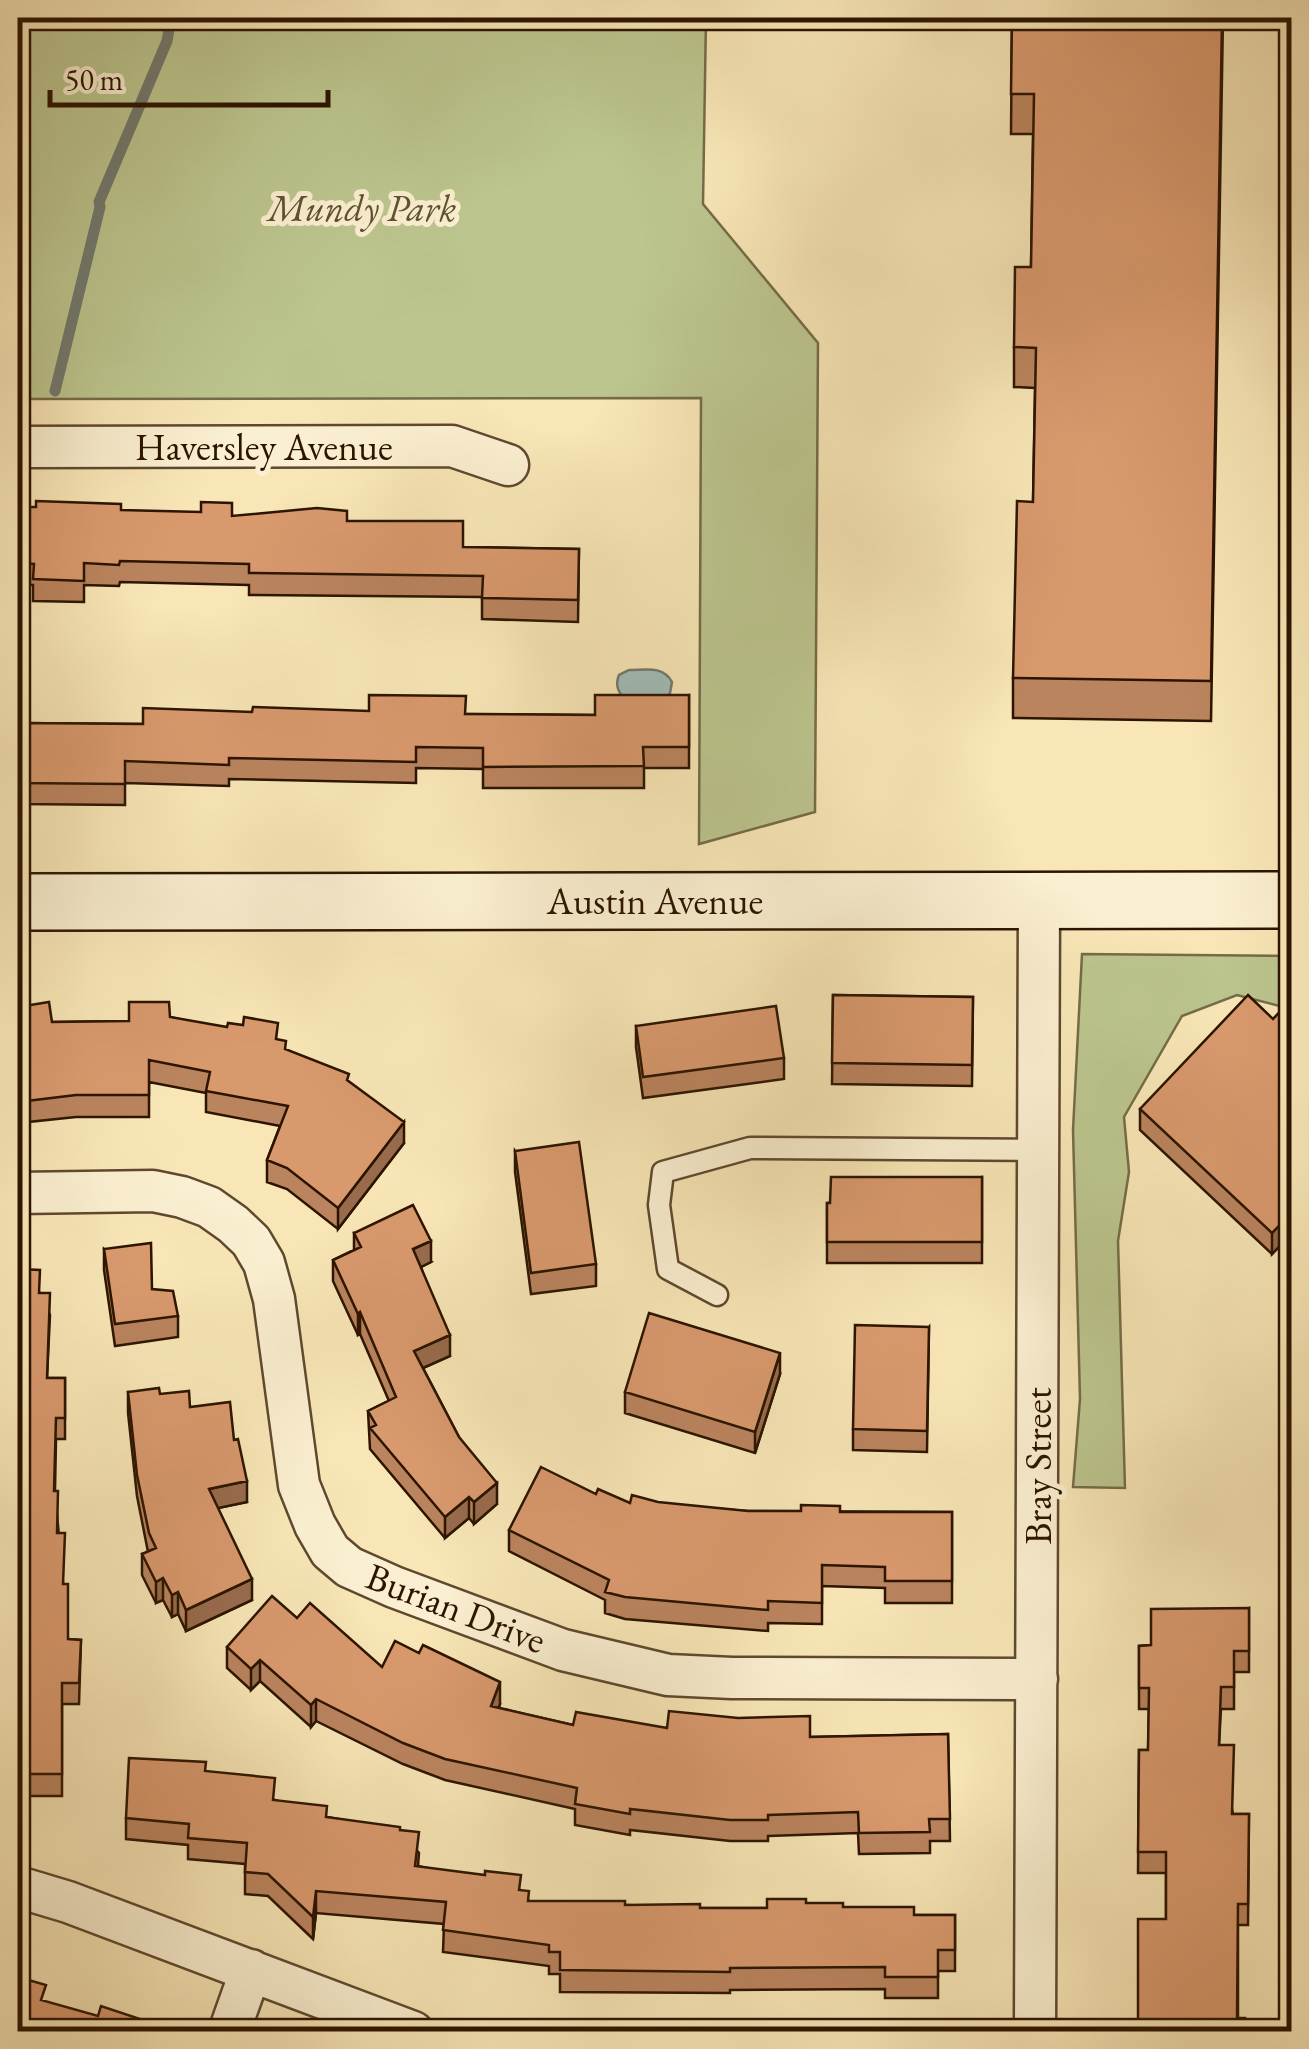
<svg xmlns="http://www.w3.org/2000/svg" width="1309" height="2049" viewBox="0 0 1309 2049" font-family="'EB Garamond',serif">
<style>
.green{fill:#bcc58e;stroke:#746c47;stroke-width:2.5}
.water{fill:#a1bdb8;stroke:#72796e;stroke-width:2.5}
.lines{fill:none;stroke-linecap:round;stroke-linejoin:round}
.stream{stroke:#72796e;stroke-width:11}
.lane-casing{stroke:#5f482e;stroke-width:25}
.street-casing{stroke:#5f482e;stroke-width:45}
.secondary-casing{stroke:#2c1400;stroke-width:60}
.lane{stroke:#faefd0;stroke-width:20}
.street{stroke:#faefd0;stroke-width:40}
.secondary{stroke:#faefd0;stroke-width:55}
.wall{fill:#ba845e;stroke:#2c1400;stroke-width:2.5}
.shaded-wall{fill:#976b4c;stroke:#2c1400;stroke-width:2.5}
.building{fill:#d8996d;stroke:#2c1400;stroke-width:2.5}
.labels{text-anchor:middle;stroke-width:10;stroke-linejoin:round;paint-order:stroke}
.park-label{font-size:38px;font-style:italic;fill:#5e5232;stroke:#faefd0}
.street-label{font-size:38px;fill:#2c1400;stroke:#faefd0}
</style>
<rect width="100%" height="100%" fill="#f8e6b6"/>
<filter id="stains"><feTurbulence type="fractalNoise" baseFrequency=".002" numOctaves="4"/><feColorMatrix values="0 0 0 0 .2 0 0 0 0 .09 0 0 0 0 .02 0 0 0 .5 -.17"/></filter>
<radialGradient id="worn" r=".72"><stop offset=".6" stop-color="#630" stop-opacity="0"/><stop offset="1" stop-color="#630" stop-opacity=".3"/></radialGradient>
<path class="green" d="M 18,18 L 706,18 L 703,204 L 818,343 L 815,812 L 699,844 L 701,398 L 18,399 Z
M 1082,954 L 1291,956 L 1291,1009 L 1237,995 L 1182,1016 L 1124,1117 L 1129,1172 L 1118,1241 L 1125,1488 L 1073,1487 L 1080,1399 L 1073,1130 Z"/>
<path class="water" d="M 629,670 C 645,670 663,665 672,682 L 670,693 L 666,698 L 624,699 C 618,691 615,685 619,675 Z"/>
<g class="lines">
<path class="stream" d="M 55,391 L 100,207 L 99,202 L 167,41 L 171,18"/>
<g class="lane-casing">
<path id="lane" d="M 717,1295 L 668,1269 L 659,1205 L 663,1172 L 750,1148 L 1040,1150"/>
</g>
<g class="street-casing">
<path id="street" d="M 18,447 L 452,446 L 508,465
M 18,1193 L 153,1191 L 182,1197 L 209,1207 L 233,1224 L 251,1241 L 264,1263 L 274,1299 L 299,1485 L 315,1525 L 330,1551 L 349,1567 L 394,1587 L 563,1650 L 668,1675 L 732,1678 L 1037,1679
M 18,1887 L 68,1902 L 413,2032
M 229,2032 L 251,1970
M 1035,2032 L 1039,901"/>
</g>
<g class="secondary-casing">
<path id="secondary" d="M 18,902 L 1292,900"/>
</g>
<use href="#lane" class="lane"/>
<use href="#street" class="street"/>
<use href="#secondary" class="secondary"/>
</g>
<path class="wall" d="M 1012,18 L 1223,18 L 1211,721 L 1013,718 L 1013,678 L 1033,502 L 1035,388 L 1014,387 L 1014,347 L 1031,267 L 1033,134 L 1011,134 Z
M 18,507 L 347,521 L 463,547 L 579,549 L 578,622 L 482,619 L 482,597 L 249,595 L 249,585 L 120,582 L 119,586 L 84,585 L 84,602 L 33,601 L 33,585 L 18,585 Z
M 689,695 L 689,768 L 644,768 L 644,788 L 483,788 L 483,769 L 416,768 L 416,783 L 229,779 L 229,786 L 125,783 L 125,805 L 18,804 L 18,723 L 143,724 L 252,712 L 595,715 Z
M 833,995 L 973,997 L 972,1086 L 832,1084 Z
M 1292,1002 L 1292,1233 L 1272,1254 L 1140,1130 L 1140,1109 L 1273,1019 Z
M 18,1007 L 52,1022 L 129,1021 L 170,1017 L 278,1040 L 286,1050 L 349,1082 L 404,1143 L 338,1229 L 287,1189 L 267,1182 L 267,1160 L 280,1126 L 206,1112 L 206,1093 L 149,1082 L 149,1117 L 76,1117 L 18,1123 Z
M 636,1026 L 784,1058 L 784,1079 L 643,1098 L 636,1047 Z
M 515,1151 L 596,1264 L 596,1286 L 531,1294 L 515,1172 Z
M 982,1177 L 982,1263 L 827,1263 L 827,1203 Z
M 354,1233 L 431,1262 L 421,1267 L 450,1356 L 423,1368 L 459,1437 L 497,1504 L 474,1524 L 469,1518 L 445,1538 L 370,1449 L 368,1411 L 389,1401 L 360,1334 L 358,1335 L 333,1281 L 333,1260 L 354,1250 Z
M 104,1249 L 152,1289 L 178,1316 L 178,1337 L 115,1346 L 104,1270 Z
M 18,1269 L 40,1293 L 50,1315 L 47,1378 L 65,1378 L 65,1439 L 56,1439 L 55,1491 L 68,1639 L 81,1640 L 79,1704 L 62,1704 L 62,1796 L 24,1796 L 24,1810 L 18,1810 Z
M 929,1327 L 927,1452 L 853,1450 L 853,1429 Z
M 780,1374 L 755,1453 L 625,1413 L 625,1392 Z
M 128,1392 L 160,1394 L 190,1407 L 234,1440 L 247,1502 L 218,1508 L 252,1600 L 186,1631 L 178,1614 L 172,1617 L 163,1600 L 156,1603 L 142,1575 L 142,1554 L 148,1552 L 137,1496 L 128,1413 Z
M 596,1494 L 630,1503 L 748,1511 L 952,1512 L 952,1603 L 885,1603 L 885,1588 L 822,1586 L 822,1624 L 768,1623 L 768,1631 L 625,1619 L 605,1613 L 605,1600 L 509,1551 L 509,1530 Z
M 1249,1608 L 1249,1672 L 1234,1672 L 1234,1709 L 1221,1709 L 1219,1745 L 1233,1814 L 1249,1814 L 1248,1925 L 1238,1925 L 1238,2018 L 1246,2032 L 1166,1919 L 1166,1873 L 1138,1873 L 1139,1750 L 1148,1750 L 1149,1709 L 1139,1709 L 1139,1646 L 1151,1645 Z
M 297,1618 L 382,1667 L 500,1704 L 499,1708 L 573,1725 L 667,1728 L 810,1737 L 948,1734 L 950,1841 L 930,1841 L 930,1853 L 859,1854 L 858,1833 L 768,1836 L 768,1841 L 730,1841 L 630,1830 L 630,1835 L 575,1825 L 575,1809 L 445,1780 L 403,1764 L 316,1721 L 311,1727 L 260,1681 L 251,1690 L 227,1668 L 227,1647 Z
M 206,1771 L 275,1800 L 327,1817 L 400,1830 L 419,1853 L 418,1866 L 521,1890 L 529,1901 L 700,1908 L 767,1908 L 806,1903 L 914,1915 L 955,1915 L 955,1971 L 938,1971 L 938,1998 L 885,1998 L 885,1989 L 730,1990 L 730,1993 L 560,1992 L 560,1974 L 549,1974 L 549,1966 L 443,1952 L 444,1924 L 316,1913 L 313,1939 L 268,1896 L 245,1894 L 245,1864 L 188,1859 L 188,1845 L 126,1839 L 126,1818 Z"/>
<path class="shaded-wall" d="M 404,1122 L 404,1143 L 338,1229 L 338,1208 Z
M 1292,1212 L 1292,1233 L 1272,1254 L 1272,1233 Z
M 431,1241 L 431,1262 L 413,1271 L 413,1249 Z
M 360,1312 L 360,1334 L 358,1335 L 358,1314 Z
M 450,1335 L 450,1356 L 414,1372 L 414,1351 Z
M 780,1353 L 780,1374 L 755,1453 L 755,1432 Z
M 247,1481 L 247,1502 L 209,1510 L 209,1489 Z
M 497,1483 L 497,1504 L 474,1524 L 474,1502 Z
M 469,1497 L 469,1518 L 445,1538 L 445,1517 Z
M 163,1578 L 163,1600 L 156,1603 L 156,1582 Z
M 252,1579 L 252,1600 L 186,1631 L 186,1610 Z
M 178,1592 L 178,1614 L 172,1617 L 172,1595 Z
M 260,1660 L 260,1681 L 251,1690 L 251,1669 Z
M 500,1682 L 500,1704 L 491,1727 L 491,1706 Z
M 316,1699 L 316,1721 L 311,1727 L 311,1705 Z
M 316,1891 L 316,1913 L 313,1939 L 313,1917 Z"/>
<path class="building" d="M 1012,18 L 1222,18 L 1211,681 L 1013,678 L 1017,501 L 1033,502 L 1036,348 L 1014,347 L 1015,267 L 1031,267 L 1034,94 L 1011,94 Z
M 36,501 L 121,504 L 121,510 L 201,512 L 201,502 L 232,503 L 232,516 L 317,508 L 347,511 L 347,521 L 463,521 L 463,547 L 579,549 L 578,600 L 482,598 L 483,576 L 249,573 L 249,564 L 120,561 L 119,565 L 84,563 L 84,581 L 33,579 L 34,564 L 18,563 L 18,507 L 36,507 Z
M 369,695 L 466,696 L 465,714 L 595,715 L 595,695 L 689,695 L 689,747 L 643,747 L 644,766 L 483,767 L 483,748 L 416,747 L 416,762 L 229,758 L 229,765 L 125,761 L 125,784 L 18,783 L 18,723 L 143,724 L 143,708 L 252,712 L 253,707 L 369,711 Z
M 833,995 L 973,997 L 972,1065 L 832,1063 Z
M 1248,995 L 1273,1019 L 1290,1001 L 1292,1002 L 1292,1212 L 1272,1233 L 1140,1109 Z
M 49,1002 L 52,1022 L 129,1021 L 129,1002 L 169,1002 L 170,1017 L 227,1027 L 228,1023 L 243,1025 L 244,1017 L 278,1023 L 276,1039 L 286,1041 L 285,1049 L 349,1074 L 347,1080 L 404,1122 L 338,1208 L 287,1168 L 267,1160 L 288,1106 L 206,1091 L 210,1072 L 149,1060 L 149,1095 L 76,1095 L 18,1102 L 18,1007 Z
M 776,1006 L 784,1058 L 643,1077 L 636,1026 Z
M 579,1142 L 596,1264 L 531,1273 L 515,1151 Z
M 831,1177 L 982,1177 L 982,1242 L 827,1242 L 827,1203 L 830,1203 Z
M 413,1205 L 431,1241 L 413,1249 L 450,1335 L 414,1351 L 459,1437 L 497,1483 L 474,1502 L 469,1497 L 445,1517 L 370,1428 L 376,1425 L 368,1411 L 396,1397 L 360,1312 L 358,1314 L 333,1260 L 361,1247 L 354,1233 Z
M 151,1243 L 152,1289 L 173,1291 L 178,1316 L 115,1324 L 104,1249 Z
M 18,1269 L 40,1270 L 39,1293 L 50,1293 L 47,1378 L 65,1378 L 65,1418 L 56,1418 L 54,1491 L 58,1491 L 57,1533 L 65,1533 L 63,1584 L 68,1584 L 68,1639 L 81,1640 L 79,1683 L 62,1683 L 62,1774 L 24,1774 L 24,1788 L 18,1788 Z
M 649,1313 L 780,1353 L 755,1432 L 625,1392 Z
M 855,1325 L 929,1327 L 927,1431 L 853,1429 Z
M 159,1388 L 160,1394 L 189,1391 L 190,1407 L 230,1402 L 234,1440 L 238,1439 L 247,1481 L 209,1489 L 252,1579 L 186,1610 L 178,1592 L 172,1595 L 163,1578 L 156,1582 L 142,1554 L 156,1548 L 149,1533 L 137,1475 L 128,1392 Z
M 541,1467 L 596,1494 L 598,1489 L 630,1503 L 632,1495 L 658,1502 L 748,1511 L 801,1511 L 801,1505 L 840,1506 L 840,1512 L 952,1512 L 952,1581 L 885,1581 L 885,1567 L 822,1565 L 822,1603 L 768,1601 L 768,1610 L 625,1597 L 605,1592 L 609,1580 L 509,1530 Z
M 272,1596 L 297,1618 L 310,1603 L 382,1667 L 395,1641 L 419,1653 L 423,1645 L 500,1682 L 491,1706 L 573,1725 L 576,1712 L 667,1728 L 669,1711 L 738,1718 L 810,1716 L 810,1737 L 948,1734 L 950,1819 L 929,1819 L 930,1832 L 859,1833 L 858,1812 L 768,1815 L 768,1820 L 730,1820 L 630,1809 L 630,1814 L 575,1804 L 577,1788 L 445,1759 L 403,1743 L 316,1699 L 311,1705 L 260,1660 L 251,1669 L 227,1647 Z
M 1249,1608 L 1249,1651 L 1234,1651 L 1234,1687 L 1221,1687 L 1219,1745 L 1234,1745 L 1232,1814 L 1249,1814 L 1248,1904 L 1238,1904 L 1237,2018 L 1245,2018 L 1246,2032 L 1138,2032 L 1138,1919 L 1166,1919 L 1166,1852 L 1138,1852 L 1139,1750 L 1148,1750 L 1149,1688 L 1139,1688 L 1139,1646 L 1151,1645 L 1151,1609 Z
M 129,1758 L 206,1762 L 205,1771 L 275,1778 L 273,1800 L 327,1806 L 326,1817 L 400,1827 L 400,1830 L 419,1832 L 415,1866 L 485,1875 L 485,1871 L 521,1875 L 519,1890 L 529,1891 L 528,1901 L 625,1901 L 625,1905 L 700,1904 L 700,1908 L 767,1908 L 767,1899 L 806,1899 L 806,1903 L 843,1903 L 843,1907 L 914,1907 L 914,1915 L 955,1915 L 955,1950 L 938,1950 L 938,1977 L 885,1977 L 885,1967 L 730,1968 L 730,1972 L 560,1970 L 560,1952 L 549,1952 L 549,1945 L 443,1930 L 446,1902 L 316,1891 L 313,1917 L 268,1874 L 245,1872 L 247,1843 L 188,1838 L 189,1824 L 126,1818 Z
M 18,1977 L 46,1985 L 41,2000 L 98,2016 L 101,2006 L 152,2023 L 149,2032 L 18,2032 Z"/>
<g class="labels">
<g class="park-label">
<text x="362" y="221">Mundy Park</text>
</g>
<g class="street-label">
<text x="264" y="460">Haversley Avenue</text>
<text x="655" y="914">Austin Avenue</text>
<text transform="translate(1038 1466) rotate(-90)" y="13">Bray Street</text>
<text transform="translate(456 1608) rotate(21)" y="13">Burian Drive</text>
</g>
</g>
<rect width="1309" height="2049" fill="none" stroke="#f8e6b6" stroke-width="60"/>
<rect x="20" y="20" width="1269" height="2009" fill="none" stroke="#2c1400" stroke-width="5"/>
<rect x="30" y="30" width="1249" height="1989" fill="none" stroke="#2c1400" stroke-width="2.5"/>
<path d="M50 90v15h278v-15" fill="none" stroke="#2c1400" stroke-width="5"/>
<text x="65" y="90" font-size="30" fill="#2c1400" stroke="#faefd0" stroke-width="8" paint-order="stroke">50 m</text>
<rect width="100%" height="100%" filter="url(#stains)"/>
<rect width="100%" height="100%" fill="url(#worn)"/>
</svg>
